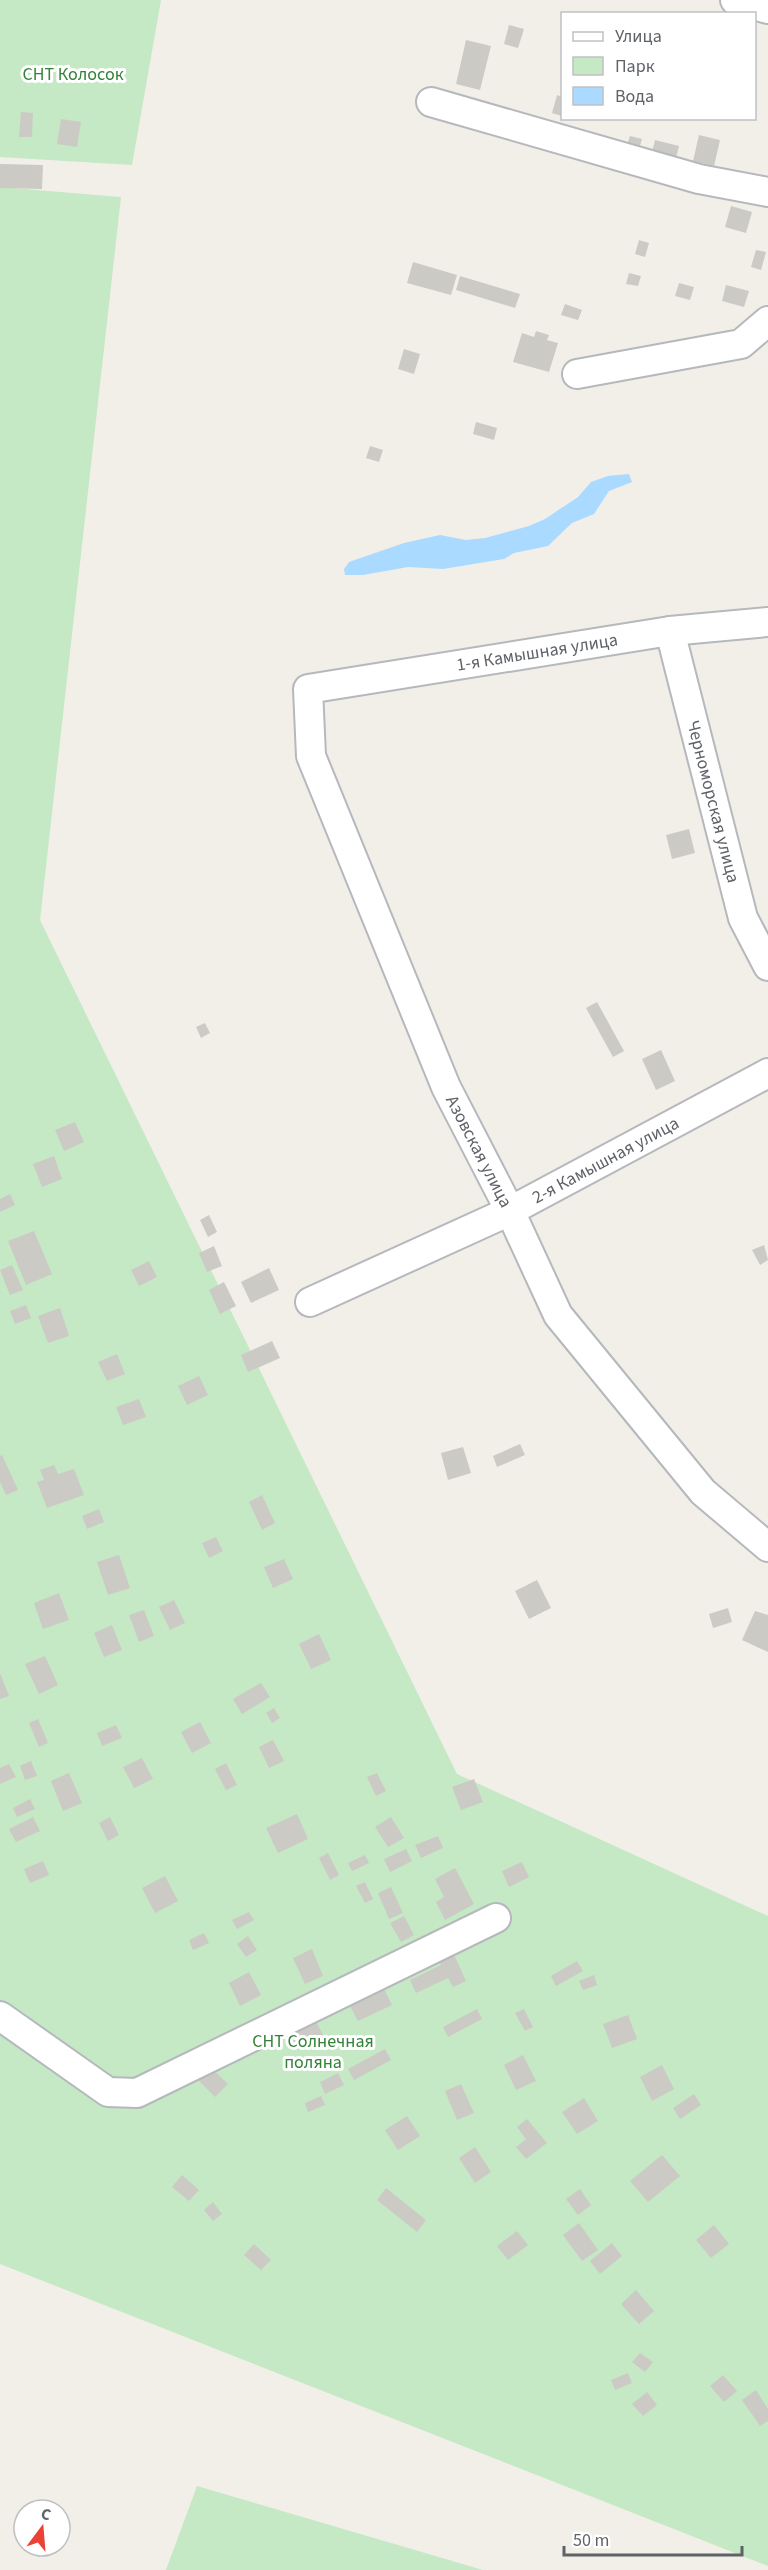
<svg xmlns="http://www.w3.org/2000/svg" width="768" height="2570" viewBox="0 0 768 2570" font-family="'Source Sans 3',sans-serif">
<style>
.green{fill:#c5e8c5}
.water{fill:#aadaff}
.building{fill:#cccac5}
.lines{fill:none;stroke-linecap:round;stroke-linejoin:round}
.minor-casing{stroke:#b5b8bc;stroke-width:32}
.minor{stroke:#fff;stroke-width:28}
.labels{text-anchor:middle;stroke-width:6;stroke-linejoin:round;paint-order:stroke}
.park-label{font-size:18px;fill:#348238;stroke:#fff}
.street-label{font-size:18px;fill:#5f6368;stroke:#fff}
</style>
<rect width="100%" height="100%" fill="#f1efe8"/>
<path class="green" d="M 0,0 L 161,0 L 132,165 L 0,157 Z
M 0,187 L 121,197 L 40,920 L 457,1774 L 768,1916 L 768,2566 L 0,2264 Z
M 197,2486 L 483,2570 L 166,2570 Z"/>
<path class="water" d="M 629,474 L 632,482 L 609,491 L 594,514 L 572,523 L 548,546 L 514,553 L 504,559 L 443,569 L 408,567 L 363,575 L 345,575 L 344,569 L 349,562 L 404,543 L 440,535 L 466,540 L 485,538 L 529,526 L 545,519 L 578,497 L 591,482 L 608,476 Z"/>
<path class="building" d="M 509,25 L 524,29 L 518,48 L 504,44 Z
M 466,40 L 491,46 L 480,90 L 456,84 Z
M 557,95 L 562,97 L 562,116 L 552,113 Z
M 21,112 L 33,113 L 32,137 L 19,137 Z
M 61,119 L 81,122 L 77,147 L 57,144 Z
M 699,135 L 720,140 L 714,166 L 693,161 Z
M 630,136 L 642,139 L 639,149 L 627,145 Z
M 655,140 L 679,146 L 676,158 L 652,152 Z
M 0,164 L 43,165 L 42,189 L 0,188 Z
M 731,206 L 752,212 L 746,233 L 725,227 Z
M 639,240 L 649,243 L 645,257 L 635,254 Z
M 756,250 L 766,252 L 761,270 L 751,267 Z
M 413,262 L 457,275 L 451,295 L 407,283 Z
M 629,273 L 641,276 L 638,286 L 626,284 Z
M 460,276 L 520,294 L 515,308 L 456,290 Z
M 679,283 L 694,287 L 690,300 L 675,296 Z
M 726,285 L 749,291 L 744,307 L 722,301 Z
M 565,304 L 582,310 L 578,320 L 561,315 Z
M 536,331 L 549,335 L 547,340 L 558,343 L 549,372 L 513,362 L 522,333 L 534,337 Z
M 404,349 L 420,354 L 414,374 L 398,369 Z
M 476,422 L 497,428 L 494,440 L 473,434 Z
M 370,446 L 383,450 L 379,462 L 366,458 Z
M 689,829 L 695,853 L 672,859 L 666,835 Z
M 597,1002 L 624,1051 L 613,1057 L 586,1008 Z
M 205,1023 L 210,1033 L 201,1038 L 196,1027 Z
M 661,1050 L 675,1081 L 656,1090 L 642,1059 Z
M 75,1122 L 84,1142 L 64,1151 L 55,1130 Z
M 54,1156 L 62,1179 L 42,1187 L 33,1164 Z
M 10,1194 L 15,1205 L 0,1212 L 0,1199 Z
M 209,1215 L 217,1232 L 208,1237 L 200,1220 Z
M 34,1231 L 52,1274 L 26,1285 L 8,1241 Z
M 764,1245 L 768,1260 L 760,1265 L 752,1250 Z
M 214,1246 L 222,1266 L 207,1272 L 199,1253 Z
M 149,1261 L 157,1277 L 139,1286 L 131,1270 Z
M 12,1265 L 23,1290 L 10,1295 L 0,1270 Z
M 269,1268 L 279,1290 L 251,1303 L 241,1282 Z
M 224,1282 L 236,1306 L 220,1314 L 209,1290 Z
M 26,1305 L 31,1318 L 15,1324 L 10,1311 Z
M 60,1308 L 69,1336 L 48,1343 L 38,1316 Z
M 272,1341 L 280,1358 L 248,1372 L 241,1355 Z
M 117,1354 L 125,1374 L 107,1381 L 98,1362 Z
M 199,1376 L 208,1395 L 187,1405 L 178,1386 Z
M 139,1399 L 146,1417 L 123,1425 L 116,1407 Z
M 520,1444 L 525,1455 L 497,1467 L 493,1456 Z
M 463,1447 L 471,1473 L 448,1480 L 441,1453 Z
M 2,1455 L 18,1490 L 6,1495 L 0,1482 L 0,1456 Z
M 54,1465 L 58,1474 L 74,1469 L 84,1495 L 47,1508 L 37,1482 L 44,1480 L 40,1470 Z
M 262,1495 L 275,1523 L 262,1530 L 249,1502 Z
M 99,1509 L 104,1522 L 87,1529 L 82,1516 Z
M 216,1537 L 223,1551 L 209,1558 L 202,1543 Z
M 119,1555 L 130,1588 L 108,1595 L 97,1562 Z
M 284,1559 L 293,1579 L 273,1588 L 264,1567 Z
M 537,1580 L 551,1608 L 529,1619 L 515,1591 Z
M 59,1593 L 69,1620 L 43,1629 L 34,1603 Z
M 174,1600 L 185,1623 L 170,1630 L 159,1607 Z
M 728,1608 L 732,1622 L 713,1628 L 709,1614 Z
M 144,1610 L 154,1636 L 139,1642 L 129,1615 Z
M 755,1611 L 768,1615 L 768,1652 L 742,1640 Z
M 112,1625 L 122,1650 L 104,1657 L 94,1633 Z
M 319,1634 L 331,1660 L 311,1669 L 299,1644 Z
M 45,1656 L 58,1685 L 39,1694 L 25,1664 Z
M 0,1673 L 9,1696 L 0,1699 Z
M 261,1683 L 270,1697 L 242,1714 L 233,1699 Z
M 274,1708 L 280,1718 L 272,1723 L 266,1713 Z
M 38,1719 L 48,1743 L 39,1747 L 29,1723 Z
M 200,1722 L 211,1743 L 192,1753 L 181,1732 Z
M 116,1725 L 122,1738 L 102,1746 L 97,1733 Z
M 273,1740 L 284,1761 L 269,1768 L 259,1747 Z
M 142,1758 L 153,1779 L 134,1788 L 123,1767 Z
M 31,1761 L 37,1776 L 25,1780 L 20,1766 Z
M 226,1763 L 237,1785 L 226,1790 L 215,1769 Z
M 9,1764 L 16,1777 L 0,1784 L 0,1768 Z
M 69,1773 L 82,1803 L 63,1811 L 51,1781 Z
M 377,1773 L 386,1791 L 376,1796 L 367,1777 Z
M 474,1779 L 483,1802 L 461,1810 L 452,1787 Z
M 30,1799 L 35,1809 L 17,1817 L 13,1808 Z
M 297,1814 L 308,1839 L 278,1853 L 266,1828 Z
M 33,1817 L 40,1831 L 16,1842 L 9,1829 Z
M 110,1817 L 119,1835 L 108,1841 L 99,1823 Z
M 391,1817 L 404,1838 L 388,1847 L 375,1827 Z
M 438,1836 L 443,1848 L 421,1858 L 415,1845 Z
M 406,1849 L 412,1861 L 390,1872 L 384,1859 Z
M 328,1853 L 339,1875 L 330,1880 L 319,1858 Z
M 365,1855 L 369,1863 L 352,1871 L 348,1863 Z
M 43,1861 L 49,1875 L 30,1883 L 24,1869 Z
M 522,1862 L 529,1877 L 509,1887 L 502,1871 Z
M 455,1868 L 474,1904 L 445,1920 L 436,1902 L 444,1897 L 435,1879 Z
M 165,1876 L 178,1901 L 155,1913 L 142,1888 Z
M 365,1882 L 373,1899 L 365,1903 L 356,1886 Z
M 391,1887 L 403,1913 L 389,1919 L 378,1893 Z
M 249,1912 L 254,1920 L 237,1929 L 232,1920 Z
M 404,1916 L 414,1935 L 401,1942 L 390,1923 Z
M 204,1933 L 209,1943 L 193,1950 L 189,1940 Z
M 248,1936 L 257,1950 L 246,1957 L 237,1944 Z
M 450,1946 L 466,1981 L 453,1987 L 448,1978 L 416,1993 L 410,1980 L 441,1965 L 436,1953 Z
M 312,1949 L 323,1976 L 305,1984 L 293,1958 Z
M 577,1961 L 583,1971 L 556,1986 L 551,1976 Z
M 249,1972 L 261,1995 L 240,2006 L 229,1983 Z
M 594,1975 L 597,1985 L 583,1990 L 579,1981 Z
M 382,1985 L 392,2005 L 358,2021 L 348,2002 Z
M 477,2009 L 482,2019 L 448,2037 L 443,2027 Z
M 524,2009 L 533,2027 L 525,2031 L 515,2013 Z
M 628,2015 L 637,2039 L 612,2048 L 603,2024 Z
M 315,2019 L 324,2037 L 298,2050 L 289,2031 Z
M 385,2049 L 391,2060 L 354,2080 L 348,2069 Z
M 523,2055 L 536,2081 L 516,2090 L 504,2065 Z
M 206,2063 L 228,2084 L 215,2097 L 194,2076 Z
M 662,2065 L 674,2089 L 652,2101 L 640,2077 Z
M 338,2073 L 344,2085 L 325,2094 L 320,2082 Z
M 461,2084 L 474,2113 L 457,2120 L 445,2091 Z
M 694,2094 L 701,2105 L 680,2119 L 673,2108 Z
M 321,2096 L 325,2105 L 308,2112 L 305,2103 Z
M 584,2098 L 598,2121 L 577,2134 L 562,2112 Z
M 407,2116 L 420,2136 L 398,2150 L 385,2130 Z
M 527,2119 L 547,2143 L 526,2159 L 516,2147 L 526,2139 L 517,2127 Z
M 475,2147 L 491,2172 L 475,2183 L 459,2158 Z
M 662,2155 L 680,2176 L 648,2202 L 630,2181 Z
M 182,2175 L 199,2190 L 189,2201 L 172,2187 Z
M 386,2188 L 426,2220 L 417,2232 L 377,2200 Z
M 580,2189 L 591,2205 L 578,2215 L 566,2199 Z
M 213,2202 L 222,2214 L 213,2221 L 204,2210 Z
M 579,2223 L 598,2250 L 582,2261 L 563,2235 Z
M 714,2225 L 729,2244 L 711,2258 L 696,2240 Z
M 517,2231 L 528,2245 L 508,2260 L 497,2246 Z
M 612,2243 L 622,2256 L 600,2274 L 590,2261 Z
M 254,2244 L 271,2260 L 261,2270 L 244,2255 Z
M 636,2290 L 654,2311 L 639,2324 L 621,2304 Z
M 640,2353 L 653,2362 L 645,2372 L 632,2362 Z
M 628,2373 L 632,2383 L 615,2390 L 611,2380 Z
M 723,2375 L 737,2391 L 724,2402 L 710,2386 Z
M 756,2390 L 768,2409 L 768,2421 L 760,2426 L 742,2400 Z
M 647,2392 L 657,2405 L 643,2416 L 632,2404 Z"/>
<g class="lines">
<g class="minor-casing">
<g id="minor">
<path d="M 735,0 L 768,9"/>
<path d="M 431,102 L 699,179 L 768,192"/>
<path d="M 577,374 L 741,344 L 768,321"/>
<path id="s1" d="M 768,622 L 670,631 L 308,689 L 311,756 L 446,1087 L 510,1211 L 558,1315 L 703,1492 L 768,1547"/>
<path id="s2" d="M 670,631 L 743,918 L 768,966"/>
<path id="s3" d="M 310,1302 L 510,1211 L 768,1073"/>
<path d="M 0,2016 L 108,2092 L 137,2093 L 496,1918"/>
</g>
</g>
<use href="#minor" class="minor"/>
</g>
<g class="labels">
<g class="park-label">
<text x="73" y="80">СНТ Колосок</text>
<text x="313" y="2047">СНТ Солнечная<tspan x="313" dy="21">поляна</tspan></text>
</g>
<g class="street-label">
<text transform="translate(537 652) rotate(-9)" y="6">1-я Камышная улица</text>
<text dy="6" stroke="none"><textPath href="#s2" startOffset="176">Черноморская улица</textPath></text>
<text dy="6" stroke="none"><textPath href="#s1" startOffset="962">Азовская улица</textPath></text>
<text dy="6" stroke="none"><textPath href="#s3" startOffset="328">2-я Камышная улица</textPath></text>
</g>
</g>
<rect x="561" y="12" width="195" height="108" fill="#ffffff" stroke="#bfc1c3" stroke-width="1.5"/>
<rect x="573" y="32" width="30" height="9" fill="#ffffff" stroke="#bfc1c3" stroke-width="1.5"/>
<text x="615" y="42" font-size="18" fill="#5f6368">Улица</text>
<rect x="573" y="57" width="30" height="18" fill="#c5e8c5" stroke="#bfc1c3" stroke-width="1.5"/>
<text x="615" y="72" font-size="18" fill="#5f6368">Парк</text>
<rect x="573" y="87" width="30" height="18" fill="#aadaff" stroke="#bfc1c3" stroke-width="1.5"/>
<text x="615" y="102" font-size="18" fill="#5f6368">Вода</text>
<g transform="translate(42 2528) rotate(16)"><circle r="28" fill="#ffffff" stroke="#bfc1c3" stroke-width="1.5"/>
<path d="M0-4.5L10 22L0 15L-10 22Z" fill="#ea4335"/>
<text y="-9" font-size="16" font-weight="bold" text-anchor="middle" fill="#5f6368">С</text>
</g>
<path d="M564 2546v9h178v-9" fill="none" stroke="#5f6368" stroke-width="3"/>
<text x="573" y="2546" font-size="18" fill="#5f6368" stroke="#ffffff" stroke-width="4.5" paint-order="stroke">50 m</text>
</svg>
